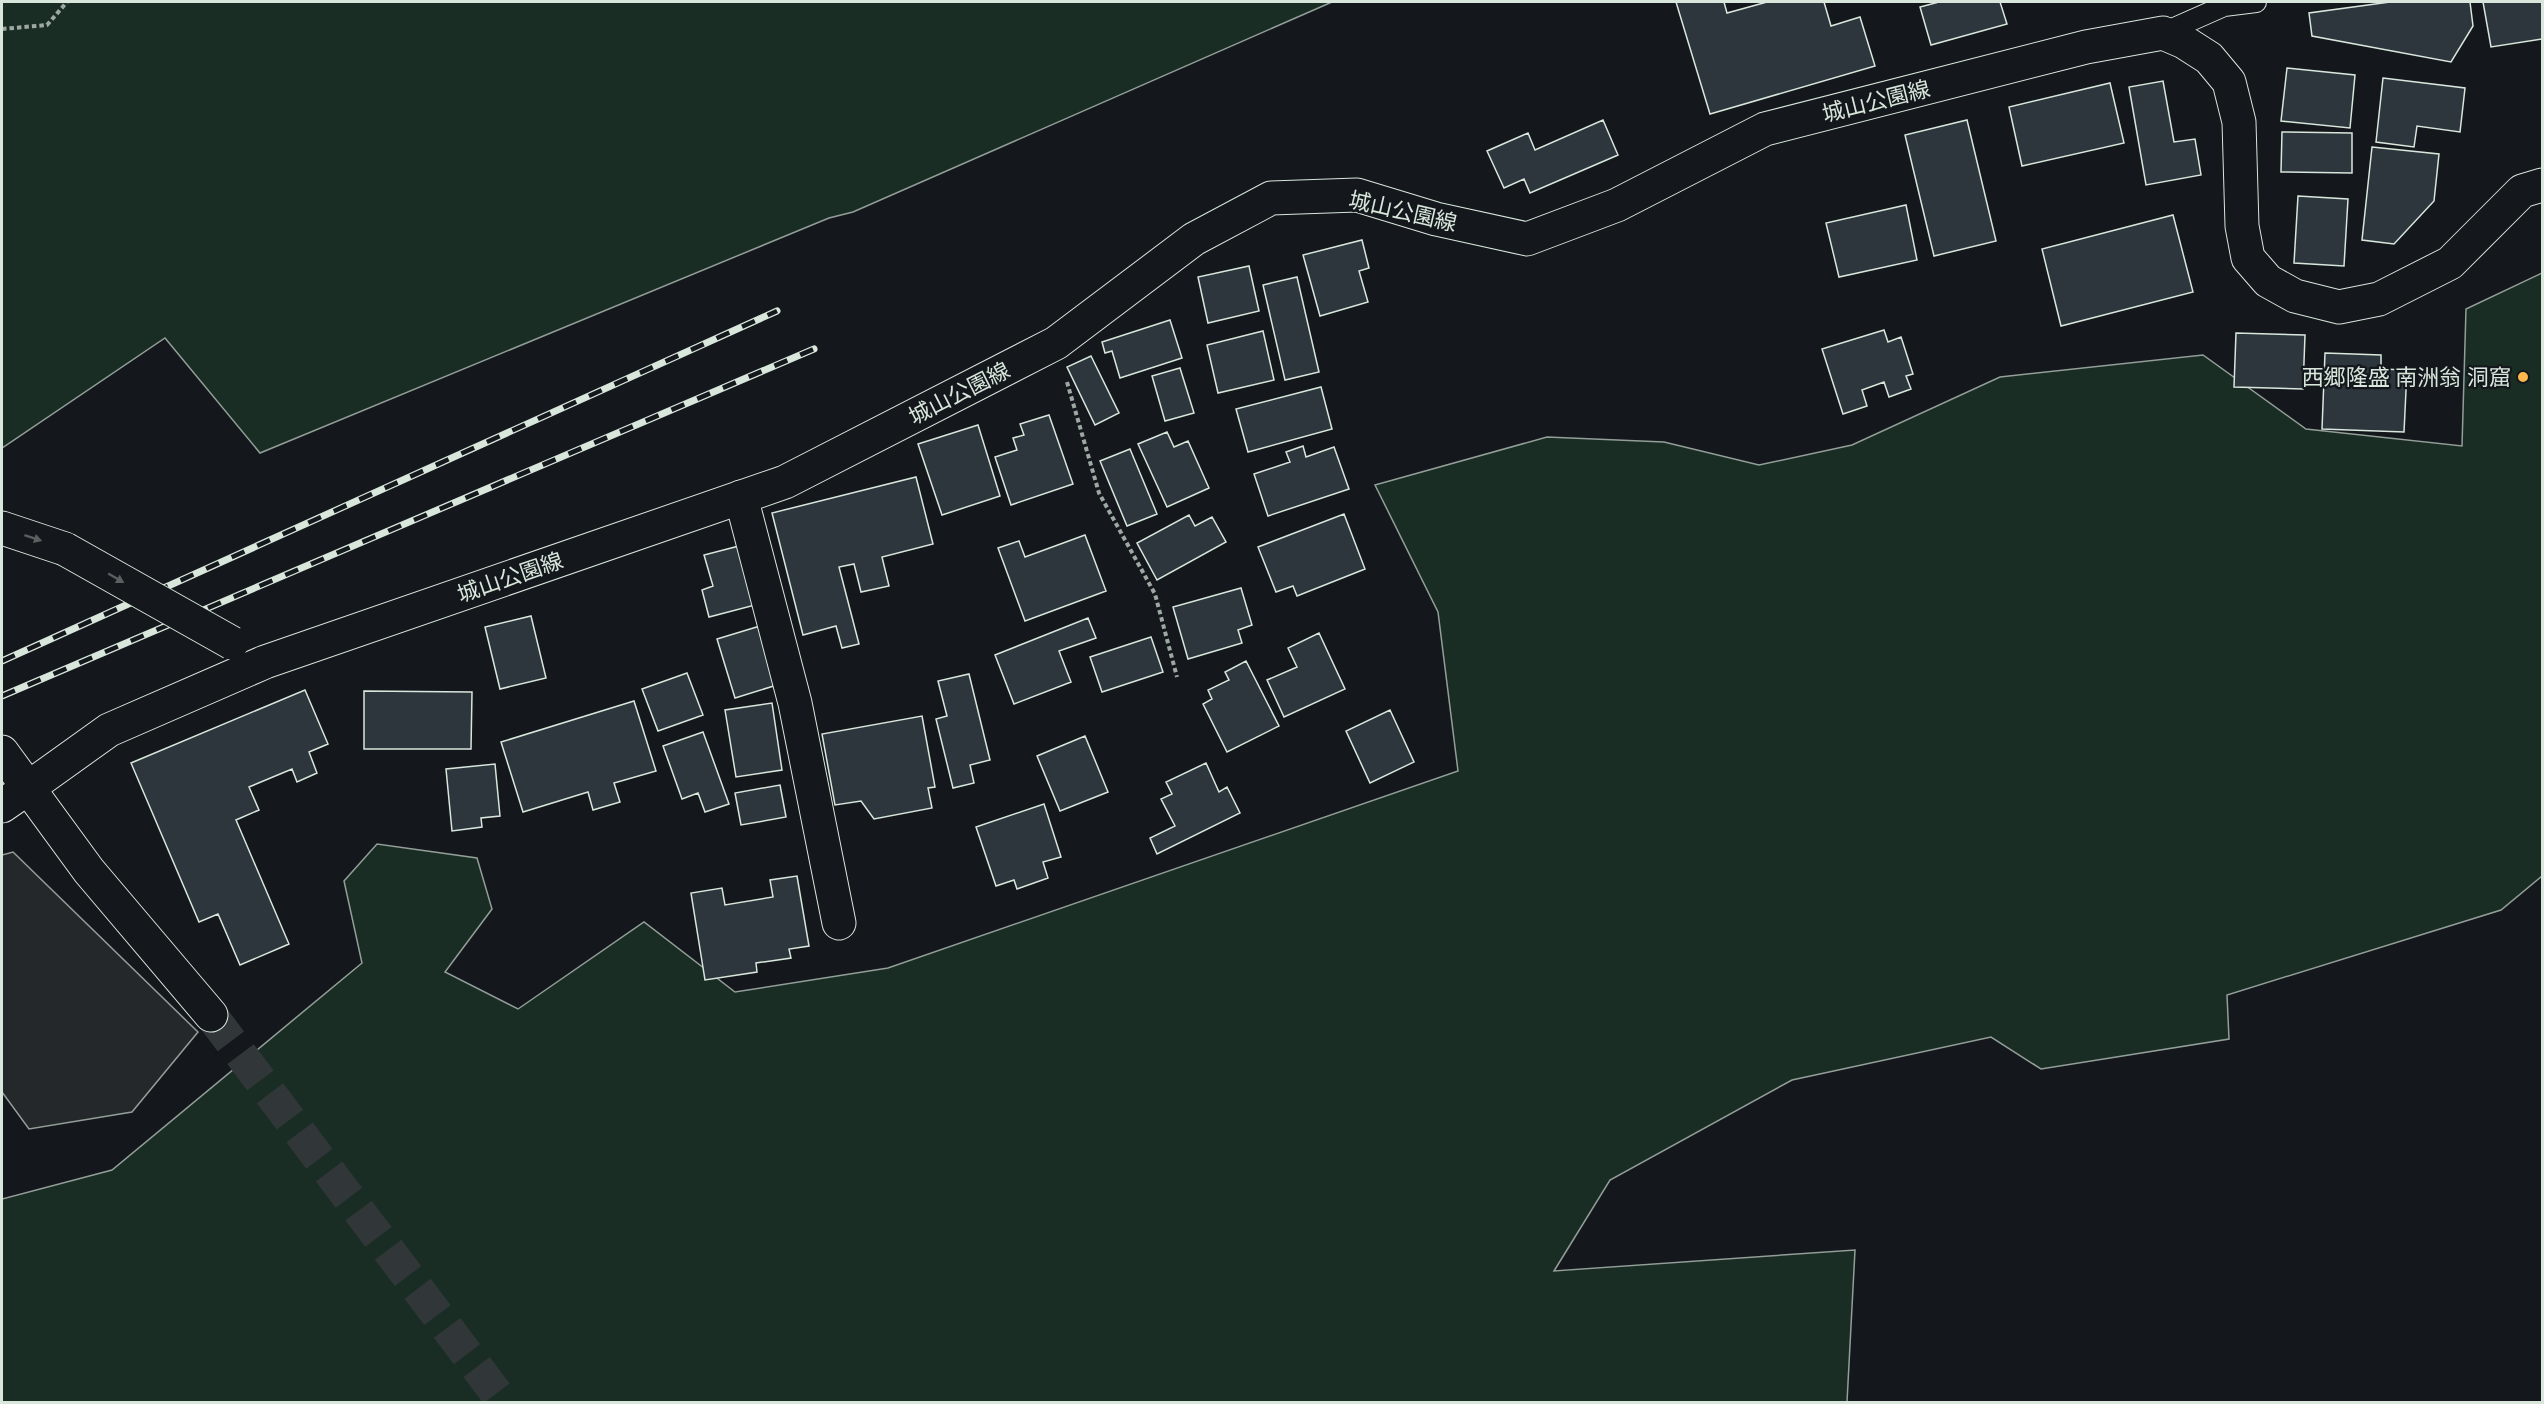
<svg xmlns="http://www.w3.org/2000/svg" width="2544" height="1404" viewBox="0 0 2544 1404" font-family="'Space Grotesk','Noto Sans JP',sans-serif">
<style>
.green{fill:#1a2d24;stroke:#939e99;stroke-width:1.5}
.parking{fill:#24282b;stroke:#939e99;stroke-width:1.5}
.building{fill:#2c363c;stroke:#d8e6dc;stroke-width:1.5}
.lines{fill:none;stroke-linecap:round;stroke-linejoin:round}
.tertiary-tunnel{stroke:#313739;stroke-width:33;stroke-dasharray:33 16;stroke-linecap:butt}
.service-casing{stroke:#d8e6dc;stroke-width:22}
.minor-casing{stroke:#d8e6dc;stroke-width:35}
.tertiary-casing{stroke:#d8e6dc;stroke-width:35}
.path{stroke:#9da8a2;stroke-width:4;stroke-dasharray:4.5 3;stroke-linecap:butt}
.service{stroke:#14181c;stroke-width:20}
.minor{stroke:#14181c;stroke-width:33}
.tertiary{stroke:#14181c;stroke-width:33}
.rail-casing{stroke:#d8e6dc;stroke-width:7}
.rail{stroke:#14181c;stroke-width:4.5;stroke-dasharray:14;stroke-linecap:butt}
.minor-bridge-casing{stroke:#d8e6dc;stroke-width:35;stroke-linecap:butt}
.minor-bridge{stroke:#14181c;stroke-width:33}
.oneway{fill:#59605f}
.poi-dot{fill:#ffb74d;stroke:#14181c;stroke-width:2}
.labels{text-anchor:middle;stroke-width:4.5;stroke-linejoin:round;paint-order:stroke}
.street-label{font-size:22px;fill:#d8e6dc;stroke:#14181c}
.poi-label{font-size:22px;fill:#d8e6dc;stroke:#14181c;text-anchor:end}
</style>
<rect width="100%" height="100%" fill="#14181c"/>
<path class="green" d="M 2,2 L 1332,2 L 853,212 L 829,218 L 260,453 L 165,338 L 2,448 Z
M 2542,273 L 2542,876 L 2501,910 L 2227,995 L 2229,1039 L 2041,1069 L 1991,1037 L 1792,1080 L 1610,1180 L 1554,1271 L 1855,1250 L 1847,1402 L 2,1402 L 2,1199 L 112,1170 L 362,963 L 344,881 L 377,844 L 477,858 L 492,909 L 445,972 L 518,1009 L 644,922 L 735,992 L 888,968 L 1458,771 L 1438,612 L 1375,485 L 1547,437 L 1664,442 L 1759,465 L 1852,445 L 2000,377 L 2203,355 L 2306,429 L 2462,446 L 2466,309 Z"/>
<path class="parking" d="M 13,852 L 198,1032 L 132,1112 L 29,1129 L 2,1092 L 2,855 Z"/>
<path class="building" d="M 1676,2 L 1724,2 L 1727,13 L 1767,2 L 1824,2 L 1831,26 L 1860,17 L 1875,66 L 1710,114 Z
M 1939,2 L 2000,2 L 2007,24 L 1931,45 L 1920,7 Z
M 2390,2 L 2470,2 L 2473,26 L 2451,62 L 2312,36 L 2309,13 Z
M 2483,2 L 2542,2 L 2542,39 L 2491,47 Z
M 2287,68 L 2355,75 L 2350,128 L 2281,121 Z
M 2383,78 L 2465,88 L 2460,132 L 2417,126 L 2414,147 L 2376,142 Z
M 2163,81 L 2174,142 L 2195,139 L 2201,175 L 2146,185 L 2129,87 Z
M 2110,83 L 2124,143 L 2022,166 L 2009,107 Z
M 1603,120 L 1618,155 L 1530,193 L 1524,179 L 1504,188 L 1487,151 L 1528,133 L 1535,150 Z
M 1967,120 L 1996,241 L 1934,256 L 1905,135 Z
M 2282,132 L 2352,133 L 2352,173 L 2281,172 Z
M 2372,147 L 2439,154 L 2434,201 L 2394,244 L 2362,240 Z
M 2298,196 L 2348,199 L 2344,266 L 2294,263 Z
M 1906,205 L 1917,260 L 1839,277 L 1826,223 Z
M 2173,215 L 2193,292 L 2061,326 L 2042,249 Z
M 1362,240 L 1369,268 L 1359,271 L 1368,302 L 1320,316 L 1303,255 Z
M 1249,266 L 1259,311 L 1208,323 L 1198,277 Z
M 1297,277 L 1319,372 L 1285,380 L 1263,285 Z
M 1170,320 L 1182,358 L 1120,378 L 1112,351 L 1105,353 L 1102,342 Z
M 1884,330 L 1888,342 L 1901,337 L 1913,374 L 1906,376 L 1911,389 L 1889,397 L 1884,382 L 1862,390 L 1867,406 L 1843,414 L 1822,349 Z
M 1263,331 L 1274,380 L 1218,393 L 1207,345 Z
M 2236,333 L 2305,335 L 2303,389 L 2234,387 Z
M 2325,353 L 2381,355 L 2381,369 L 2407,370 L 2404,432 L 2322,429 Z
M 1091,356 L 1119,413 L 1095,425 L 1067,367 Z
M 1180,368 L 1194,413 L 1165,421 L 1152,376 Z
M 1321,387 L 1332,429 L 1248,452 L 1236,409 Z
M 1049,415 L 1073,484 L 1011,505 L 995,457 L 1017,450 L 1013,438 L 1024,435 L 1020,424 Z
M 978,425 L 1000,496 L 942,515 L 918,444 Z
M 1167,432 L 1174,447 L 1188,441 L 1209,488 L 1167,507 L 1138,444 Z
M 1303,446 L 1306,457 L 1334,447 L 1349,489 L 1268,516 L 1254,474 L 1290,462 L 1286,452 Z
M 1130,449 L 1157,514 L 1127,526 L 1100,461 Z
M 916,477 L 933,544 L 882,557 L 889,586 L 861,592 L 854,564 L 839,567 L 859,644 L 842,648 L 836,626 L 803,635 L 772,513 Z
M 1344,514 L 1365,569 L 1297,596 L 1293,586 L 1276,592 L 1258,547 Z
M 1189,515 L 1195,526 L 1212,517 L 1226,542 L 1157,580 L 1137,543 Z
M 1085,535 L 1106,591 L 1025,621 L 998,548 L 1019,541 L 1025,557 Z
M 739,546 L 755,605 L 709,617 L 702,590 L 713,586 L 704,555 Z
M 1241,588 L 1252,625 L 1238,630 L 1242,643 L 1188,659 L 1173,607 Z
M 531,616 L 546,678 L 500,689 L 485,627 Z
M 1088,618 L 1096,638 L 1059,651 L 1071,682 L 1014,704 L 995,655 Z
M 760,626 L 777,685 L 735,698 L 717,639 Z
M 1319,633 L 1345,689 L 1284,717 L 1267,680 L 1297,667 L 1288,648 Z
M 1151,637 L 1163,672 L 1102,692 L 1090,657 Z
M 1246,661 L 1279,726 L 1227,752 L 1203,704 L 1212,699 L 1208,690 L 1229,680 L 1225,672 Z
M 687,673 L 703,715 L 658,731 L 642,689 Z
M 969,674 L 990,760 L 970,765 L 974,783 L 953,788 L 936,719 L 947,716 L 938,681 Z
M 305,690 L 328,744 L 309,752 L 317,773 L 297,782 L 292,769 L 249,787 L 259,810 L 236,820 L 289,944 L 240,965 L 218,914 L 199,922 L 131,763 Z
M 364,691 L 472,692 L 471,749 L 364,749 Z
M 634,701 L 656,771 L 614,783 L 620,802 L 593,810 L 588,792 L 523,812 L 501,742 Z
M 772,703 L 782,770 L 736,777 L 725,710 Z
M 1390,710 L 1414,762 L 1370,783 L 1346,731 Z
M 922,716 L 935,787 L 928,788 L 932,808 L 874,819 L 861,801 L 835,805 L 822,734 Z
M 703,732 L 729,804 L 705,812 L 698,793 L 682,799 L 663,746 Z
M 1085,736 L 1108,792 L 1060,811 L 1037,756 Z
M 1206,763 L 1219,792 L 1227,787 L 1240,813 L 1157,854 L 1150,838 L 1175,826 L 1161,799 L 1172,794 L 1166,782 Z
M 495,764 L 500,816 L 481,818 L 482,827 L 452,831 L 446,769 Z
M 780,785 L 786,817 L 741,825 L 735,793 Z
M 1044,804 L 1061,857 L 1043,862 L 1048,878 L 1017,889 L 1014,880 L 996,886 L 976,827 Z
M 797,876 L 809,946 L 789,949 L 791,958 L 756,963 L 757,972 L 705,980 L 691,893 L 722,888 L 725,905 L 773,897 L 770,880 Z"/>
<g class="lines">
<path class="tertiary-tunnel" d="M 211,1015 L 503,1402"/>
<g class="service-casing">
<path id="service" d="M 2163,33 L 2224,6 L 2256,2"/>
</g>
<g class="minor-casing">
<path id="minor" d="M 741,497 L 795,703 L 839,923
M 2,528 L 65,549
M 2,806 L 28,788"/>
</g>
<g class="tertiary-casing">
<path id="tertiary" d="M 2,752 L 89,871 L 211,1015
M 28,788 L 109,730 L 265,662 L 785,482 L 1056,343 L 1194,239 L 1271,198 L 1357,195 L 1436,219 L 1527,239 L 1617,205 L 1765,129 L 2086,47 L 2163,33 L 2184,42 L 2209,58 L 2229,82 L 2239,122 L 2242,226 L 2248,258 L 2268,281 L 2295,296 L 2339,307 L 2379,299 L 2450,263 L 2522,191 L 2542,185"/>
</g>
<path class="path" d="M 2,29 L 47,25 L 67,2
M 1067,382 L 1099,493 L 1155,594 L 1177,677"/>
<use href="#service" class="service"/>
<use href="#minor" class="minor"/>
<use href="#tertiary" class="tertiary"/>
<g class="rail-casing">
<path id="rail" d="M 2,661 L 777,311
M 2,696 L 814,349"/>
</g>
<use href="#rail" class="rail"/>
<g class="minor-bridge-casing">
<path id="minor-bridge" d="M 65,549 L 232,643"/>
</g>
<use href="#minor-bridge" class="minor-bridge"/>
</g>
<defs><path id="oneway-solid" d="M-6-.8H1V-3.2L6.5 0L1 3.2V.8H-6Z" transform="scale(1.5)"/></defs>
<g class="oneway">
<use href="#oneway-solid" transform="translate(33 538) rotate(18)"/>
<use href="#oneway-solid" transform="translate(116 578) rotate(30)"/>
</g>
<circle class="poi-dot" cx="2523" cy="377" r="6"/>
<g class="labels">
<g class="street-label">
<text transform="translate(1876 101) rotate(-14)" y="8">城山公園線</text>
<text transform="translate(1403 211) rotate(13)" y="8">城山公園線</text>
<text transform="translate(959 393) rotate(-27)" y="8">城山公園線</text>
<text transform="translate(510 577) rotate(-19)" y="8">城山公園線</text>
</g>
<g class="poi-label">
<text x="2511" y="385">西郷隆盛 南洲翁 洞窟</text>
</g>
</g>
<rect width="2544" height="1404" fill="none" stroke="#d8e6dc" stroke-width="6"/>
</svg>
